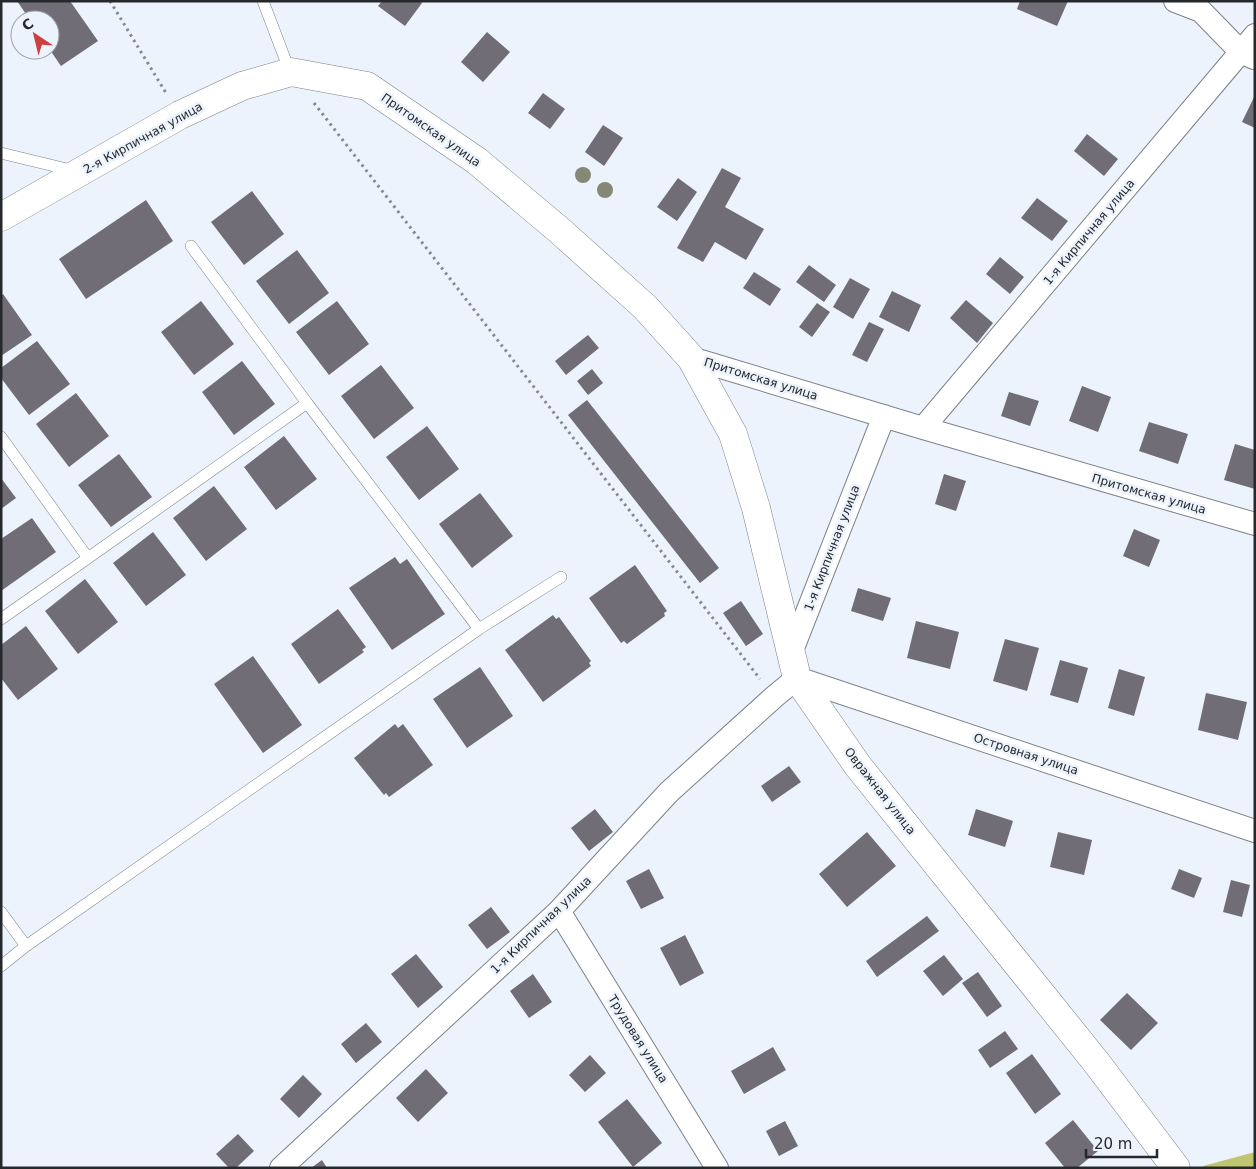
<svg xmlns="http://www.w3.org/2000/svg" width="1256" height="1169" viewBox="0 0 1256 1169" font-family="'DejaVu Sans',sans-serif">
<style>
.green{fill:#c0c571}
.building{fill:#706d76}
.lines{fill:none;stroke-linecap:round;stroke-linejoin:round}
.service-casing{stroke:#7c828a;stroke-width:12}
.minor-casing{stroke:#7c828a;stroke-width:24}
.tertiary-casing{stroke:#7c828a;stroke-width:29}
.path{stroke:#858a90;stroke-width:3;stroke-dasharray:2.5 4;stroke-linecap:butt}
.service{stroke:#fff;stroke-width:11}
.minor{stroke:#fff;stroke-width:22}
.tertiary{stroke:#fff;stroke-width:28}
.tree{fill:#848874}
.labels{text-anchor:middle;stroke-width:5;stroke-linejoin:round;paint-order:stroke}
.street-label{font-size:12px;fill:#26292c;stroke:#ecf3fc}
</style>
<rect width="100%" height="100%" fill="#ecf3fc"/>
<path class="green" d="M 1255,1152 L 1255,1168 L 1205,1168 L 1203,1166 Z"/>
<path class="building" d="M 17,1 L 70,1 L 98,41 L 61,66 L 50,50 L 50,20 L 30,20 Z
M 382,1 L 420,1 L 422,3 L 405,26 L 378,6 Z
M 1020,1 L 1068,1 L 1057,26 L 1017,9 Z
M 487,32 L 510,52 L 483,82 L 461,62 Z
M 543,93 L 565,109 L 550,129 L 528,113 Z
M 1255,95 L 1255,128 L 1242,122 Z
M 603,125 L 623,138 L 604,166 L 585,152 Z
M 1087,134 L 1118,159 L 1104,176 L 1074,151 Z
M 722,168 L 741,178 L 725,207 L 764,229 L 746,260 L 715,242 L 703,262 L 677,248 Z
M 678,178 L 697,192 L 677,221 L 657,207 Z
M 252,191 L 284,234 L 244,265 L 211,222 Z
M 1037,198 L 1068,221 L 1052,241 L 1021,218 Z
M 146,200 L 173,241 L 86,299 L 59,259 Z
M 297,250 L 329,293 L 289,324 L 256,281 Z
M 1000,257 L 1024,277 L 1010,294 L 986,274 Z
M 809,265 L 836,285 L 824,302 L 796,282 Z
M 754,272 L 781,289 L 770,306 L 743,288 Z
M 850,278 L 870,289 L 853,319 L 833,307 Z
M 892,291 L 921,305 L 909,332 L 879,317 Z
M 3,294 L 32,335 L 1,356 L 1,296 Z
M 966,300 L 993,323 L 977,343 L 950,318 Z
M 201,301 L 234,344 L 194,375 L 161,332 Z
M 337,301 L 369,344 L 329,375 L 296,332 Z
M 817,303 L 830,312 L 812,337 L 799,327 Z
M 869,322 L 884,329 L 867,362 L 852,355 Z
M 588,335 L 599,348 L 566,375 L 555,361 Z
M 37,341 L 70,384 L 29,415 L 1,378 L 1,368 Z
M 242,361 L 275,404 L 234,435 L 202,392 Z
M 381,365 L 414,408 L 374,439 L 341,396 Z
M 592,369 L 603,383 L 588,395 L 577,381 Z
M 1082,386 L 1111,397 L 1098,432 L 1069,421 Z
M 1009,392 L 1039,401 L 1030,426 L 1001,416 Z
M 76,393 L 109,436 L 69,467 L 36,424 Z
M 587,400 L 719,568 L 700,583 L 568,415 Z
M 1149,422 L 1188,434 L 1178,464 L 1139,451 Z
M 427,426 L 459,469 L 419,500 L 386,457 Z
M 284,436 L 317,479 L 276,510 L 244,467 Z
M 1235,444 L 1255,450 L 1255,489 L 1224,480 Z
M 119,454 L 152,497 L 111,527 L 78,485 Z
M 944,474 L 966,481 L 956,511 L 935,504 Z
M 1,478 L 16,498 L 1,509 Z
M 214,486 L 247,529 L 206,561 L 173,518 Z
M 480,493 L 513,536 L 472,568 L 439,524 Z
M 32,518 L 56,552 L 1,591 L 1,539 Z
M 1134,529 L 1160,540 L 1149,567 L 1123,556 Z
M 153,532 L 186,575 L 146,606 L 113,563 Z
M 395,557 L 400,564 L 407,559 L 445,614 L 392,650 L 349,588 Z
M 635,565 L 667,611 L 664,613 L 665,616 L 627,644 L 624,641 L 621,643 L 589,598 Z
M 85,579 L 118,622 L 78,654 L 45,611 Z
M 858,588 L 891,598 L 883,621 L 851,611 Z
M 741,601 L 763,634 L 746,646 L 723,613 Z
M 338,609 L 366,647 L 362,650 L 364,652 L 319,684 L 291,644 Z
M 553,615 L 556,619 L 559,617 L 591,661 L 589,663 L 591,666 L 543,702 L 505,650 Z
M 916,621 L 959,632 L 950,669 L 907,658 Z
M 26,626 L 58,669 L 18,700 L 1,678 L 1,645 Z
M 1005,639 L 1039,648 L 1027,691 L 993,681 Z
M 253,656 L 302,725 L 263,753 L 214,684 Z
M 1060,660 L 1088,668 L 1078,703 L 1050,695 Z
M 480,667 L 513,716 L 467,748 L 433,699 Z
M 1119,669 L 1145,677 L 1134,716 L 1108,708 Z
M 1206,693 L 1247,702 L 1238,740 L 1198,730 Z
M 395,724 L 398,728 L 403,724 L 433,765 L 389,797 L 386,793 L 384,795 L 354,758 Z
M 789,766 L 801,782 L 772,802 L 761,786 Z
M 595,809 L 613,832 L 589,851 L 571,828 Z
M 976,809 L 1013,821 L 1005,847 L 968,835 Z
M 867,832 L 896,866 L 847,907 L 819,874 Z
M 1058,832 L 1092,840 L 1084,875 L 1050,867 Z
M 649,869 L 664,898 L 641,909 L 626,881 Z
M 1179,869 L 1202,878 L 1194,898 L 1171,889 Z
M 1231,880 L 1250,885 L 1242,917 L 1223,912 Z
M 491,907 L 510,932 L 487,949 L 468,925 Z
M 927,916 L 939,931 L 877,977 L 866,961 Z
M 685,935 L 704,973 L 680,986 L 660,948 Z
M 416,954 L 443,987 L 418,1008 L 391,974 Z
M 944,955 L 963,979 L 943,996 L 923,971 Z
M 978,972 L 1002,1006 L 987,1017 L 962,983 Z
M 533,974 L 552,1002 L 529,1018 L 510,991 Z
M 1127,993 L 1158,1023 L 1131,1050 L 1100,1020 Z
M 366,1023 L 382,1042 L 356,1063 L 341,1044 Z
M 1005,1031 L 1018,1049 L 990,1068 L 978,1050 Z
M 773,1047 L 786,1070 L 744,1094 L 731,1071 Z
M 1032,1054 L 1061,1094 L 1035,1114 L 1006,1073 Z
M 590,1055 L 606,1073 L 585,1092 L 569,1075 Z
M 426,1069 L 448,1093 L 418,1122 L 396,1098 Z
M 303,1075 L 322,1094 L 299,1118 L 280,1099 Z
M 627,1099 L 662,1143 L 633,1167 L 598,1122 Z
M 1073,1120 L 1098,1151 L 1077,1168 L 1065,1168 L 1045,1143 Z
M 785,1121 L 798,1146 L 779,1156 L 766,1131 Z
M 238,1134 L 254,1151 L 236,1168 L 229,1168 L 216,1154 Z
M 322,1160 L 327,1168 L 311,1168 Z"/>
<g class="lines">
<g class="service-casing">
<path id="service" d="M 263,1 L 290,72
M 1,153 L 75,171
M 191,246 L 307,403
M 1,437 L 88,558 L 307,403 L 479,629
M 1,619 L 88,558
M 1,912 L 26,946 L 479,629 L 561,577
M 1,966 L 26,946"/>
</g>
<g class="minor-casing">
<path id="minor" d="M 1175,1 L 1201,11 L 1241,52 L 1254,58
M 691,358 L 923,428 L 1255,524
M 923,428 L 1255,35
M 791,653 L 884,416
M 559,911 L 717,1168
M 281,1168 L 559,911 L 669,792 L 774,697 L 797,678 L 1255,831"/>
</g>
<g class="tertiary-casing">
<path id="tertiary" d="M 1,217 L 180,115 L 242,86 L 291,72 L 367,86 L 477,161 L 559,230 L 645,307 L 691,358 L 733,434 L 756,508 L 797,678 L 858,766 L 1096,1062 L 1176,1168"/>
</g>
<path class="path" d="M 110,1 L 166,93
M 314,103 L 760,679"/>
<use href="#service" class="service"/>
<use href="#minor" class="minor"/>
<use href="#tertiary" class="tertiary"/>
</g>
<g class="tree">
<circle cx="583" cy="175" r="8"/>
<circle cx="605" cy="190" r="8"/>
</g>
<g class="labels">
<g class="street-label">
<text transform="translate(431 130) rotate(35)" y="4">Притомская улица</text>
<text transform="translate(143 138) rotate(-29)" y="4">2-я Кирпичная улица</text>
<text transform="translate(1089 232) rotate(-50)" y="4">1-я Кирпичная улица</text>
<text transform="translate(761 379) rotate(17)" y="4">Притомская улица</text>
<text transform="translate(1149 494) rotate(16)" y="4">Притомская улица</text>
<text transform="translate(832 548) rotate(-69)" y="4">1-я Кирпичная улица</text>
<text transform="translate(1026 754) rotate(18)" y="4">Островная улица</text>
<text transform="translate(880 791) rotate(52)" y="4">Овражная улица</text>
<text transform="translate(541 925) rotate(-44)" y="4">1-я Кирпичная улица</text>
<text transform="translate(638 1039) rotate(58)" y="4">Трудовая улица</text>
</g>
</g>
<rect width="1256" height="1169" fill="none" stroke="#26292c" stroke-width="5"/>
<g transform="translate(35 35) rotate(325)"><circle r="24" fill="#ecf3fc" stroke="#9da2a9"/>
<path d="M0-4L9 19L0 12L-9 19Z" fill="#ce403f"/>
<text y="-8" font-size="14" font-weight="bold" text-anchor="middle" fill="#26292c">С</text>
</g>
<path d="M1086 1149v8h71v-8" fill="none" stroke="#26292c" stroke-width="2.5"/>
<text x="1094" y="1149" font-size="15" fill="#26292c" stroke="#ecf3fc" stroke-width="4" paint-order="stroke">20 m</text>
</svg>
